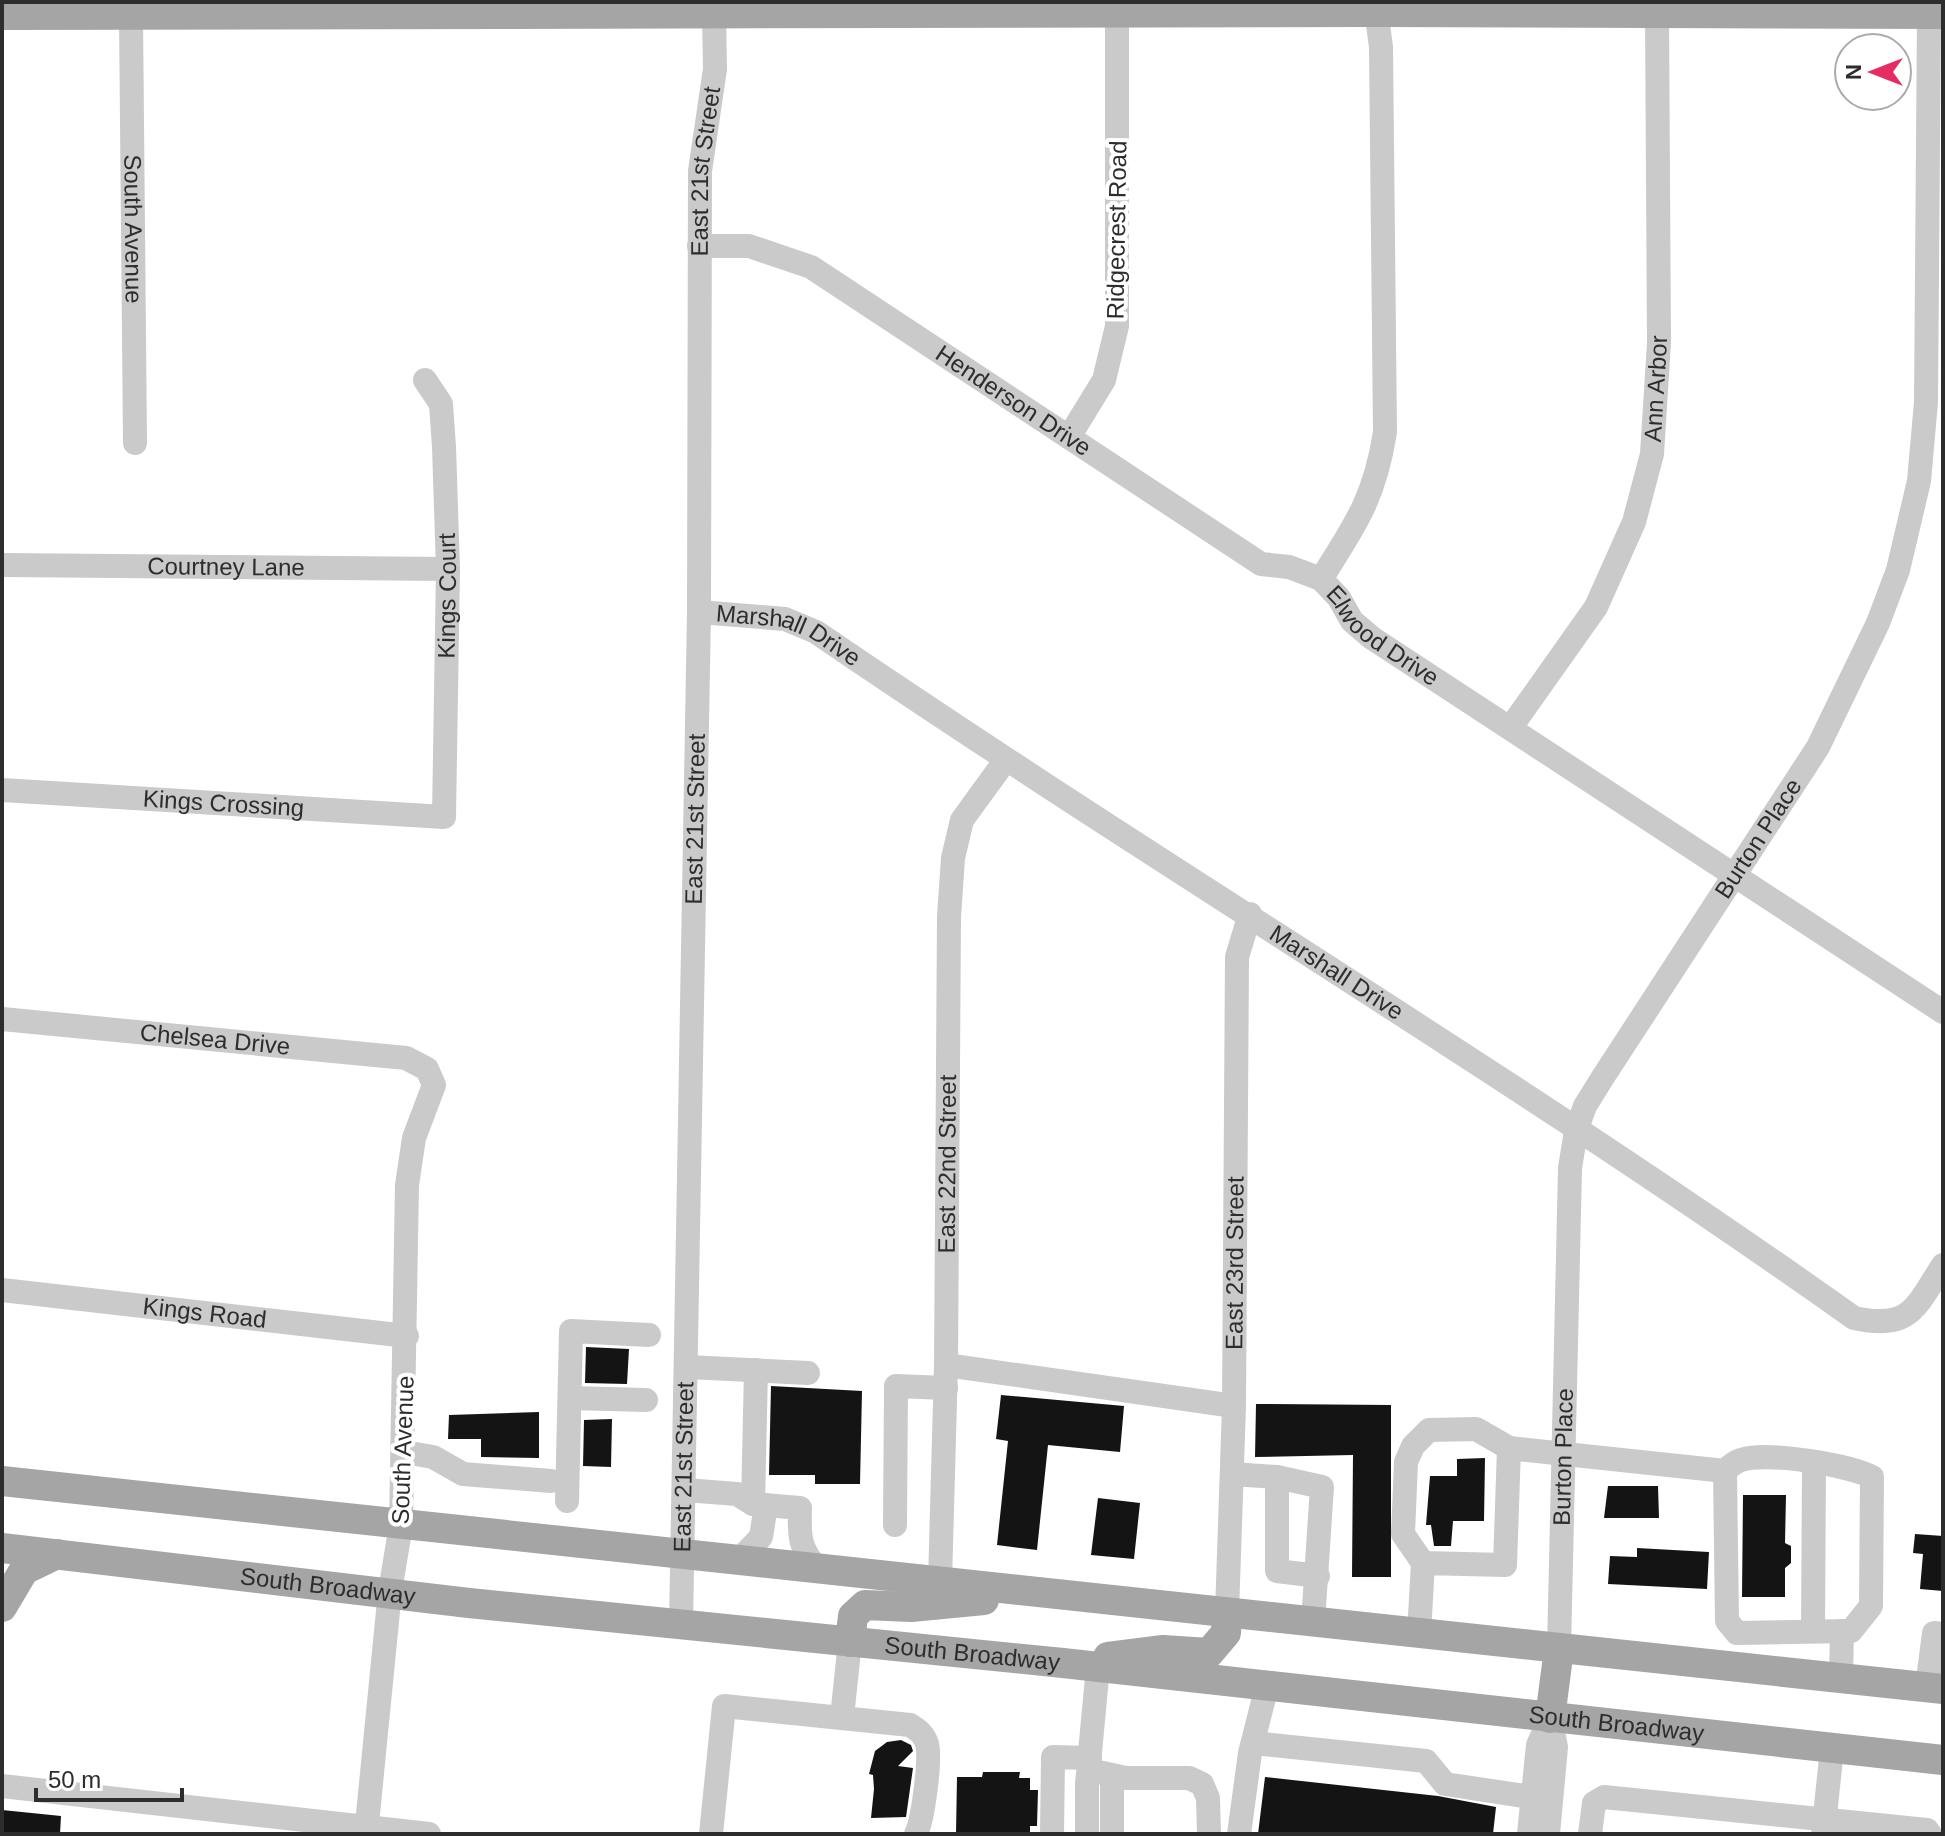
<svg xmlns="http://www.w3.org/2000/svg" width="1945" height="1836" viewBox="0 0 1945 1836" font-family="Helvetica,sans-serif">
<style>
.building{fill:#141414}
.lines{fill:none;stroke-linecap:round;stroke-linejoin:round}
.minor{stroke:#cacaca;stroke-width:24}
.major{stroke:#a5a5a5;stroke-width:30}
.labels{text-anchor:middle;stroke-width:8;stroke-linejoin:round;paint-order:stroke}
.street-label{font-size:24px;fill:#2d2d2d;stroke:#fff}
</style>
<rect width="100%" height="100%" fill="#fff"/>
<path class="building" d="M 586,1347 L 629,1349 L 627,1384 L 585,1383 Z
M 771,1386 L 862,1391 L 860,1484 L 815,1484 L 815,1475 L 769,1475 Z
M 1001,1395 L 1124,1406 L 1120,1452 L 1048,1445 L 1037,1550 L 997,1545 L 1008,1441 L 996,1439 Z
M 1256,1404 L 1391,1405 L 1391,1577 L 1352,1577 L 1353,1455 L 1255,1457 Z
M 539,1412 L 539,1458 L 481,1457 L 481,1439 L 448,1439 L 449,1415 Z
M 612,1419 L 611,1467 L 583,1466 L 584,1420 Z
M 1485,1458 L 1484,1521 L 1453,1521 L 1451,1546 L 1434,1546 L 1431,1525 L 1426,1525 L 1430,1476 L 1457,1476 L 1457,1459 Z
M 1608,1486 L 1658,1486 L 1659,1518 L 1604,1518 Z
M 1743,1495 L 1786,1495 L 1785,1543 L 1791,1546 L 1791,1563 L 1785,1568 L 1785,1597 L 1742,1597 Z
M 1098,1498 L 1140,1503 L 1134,1559 L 1091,1555 Z
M 1915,1534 L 1943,1536 L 1943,1591 L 1920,1589 L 1923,1554 L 1913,1553 Z
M 1637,1548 L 1709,1552 L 1707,1589 L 1608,1584 L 1610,1556 L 1637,1557 Z
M 901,1740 L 911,1745 L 913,1751 L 898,1766 L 913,1768 L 906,1817 L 871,1818 L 874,1789 L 873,1775 L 869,1774 L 875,1751 L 887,1742 Z
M 983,1772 L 1020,1772 L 1019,1778 L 1030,1778 L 1030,1790 L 1038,1790 L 1037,1826 L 1030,1826 L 1030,1834 L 956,1834 L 957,1777 L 982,1777 Z
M 1265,1777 L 1438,1796 L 1496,1807 L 1493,1834 L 1258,1834 Z
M 2,1810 L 61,1816 L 60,1834 L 2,1834 Z"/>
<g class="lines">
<g class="minor">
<path id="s1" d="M 131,15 L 135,443"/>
<path id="s2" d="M 699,246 L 749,246 L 811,267 L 1261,564 L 1289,567 L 1321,579 L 1339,598 L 1352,621 L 1372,638 L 1943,1012"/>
<path d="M 1069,437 L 1104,380 L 1117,326 L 1117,12"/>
<path id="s3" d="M 2,565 L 448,569"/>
<path d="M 1321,579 C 1356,524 1375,497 1385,432 L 1381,47 L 1375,2"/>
<path id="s4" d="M 699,612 L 785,619 L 816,632 C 1159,866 1516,1078 1854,1318 C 1911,1330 1915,1308 1943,1265"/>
<path id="s5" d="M 1511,727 L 1596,607 L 1634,522 L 1652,454 L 1659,343 L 1657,13"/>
<path id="s6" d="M 2,790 L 444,817 L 448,569 L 444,447 L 441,404 L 425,380"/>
<path id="s7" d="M 2,1019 L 406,1058 L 427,1069 L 434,1085 L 414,1138 L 407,1185 L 401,1525 L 390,1591 L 366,1834"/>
<path id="s8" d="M 2,1290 L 407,1336"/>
<path d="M 946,1365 L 1234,1406"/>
<path d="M 688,1367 L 808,1373"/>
<path d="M 570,1398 L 646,1400"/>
<path d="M 404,1452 L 433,1457 L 463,1474 L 551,1481"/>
<path d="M 1232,1474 L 1277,1477 L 1322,1487 L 1313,1622"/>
<path d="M 1277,1477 L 1277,1571 L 1318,1576"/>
<path d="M 685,1490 L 737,1494 L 753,1504 L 800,1508 C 799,1535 799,1550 819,1570"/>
<path d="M 567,1501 L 571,1331 L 649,1335"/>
<path d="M 753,1504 L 756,1370"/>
<path d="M 895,1525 L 896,1386 L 946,1388"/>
<path d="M 738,1561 L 761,1537 L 766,1505"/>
<path d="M 1423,1563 L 1403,1534 L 1406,1462 L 1413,1446 L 1429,1430 L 1476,1429 L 1509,1448"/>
<path id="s9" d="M 940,1582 L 946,1365 L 949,917 L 953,858 L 962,820 L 1005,761"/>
<path id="s10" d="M 1227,1613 L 1234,1406 L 1237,957 L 1250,914"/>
<path id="s11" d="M 681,1625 L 699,612 L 700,171 L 715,69 L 714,14"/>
<path d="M 1813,1631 L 1814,1464"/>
<path d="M 1419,1634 L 1423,1563 L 1505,1565 L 1509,1448 L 1725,1471 L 1727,1621 L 1737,1633 L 1851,1631 L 1871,1606 L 1872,1477 C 1849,1465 1766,1451 1741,1460 C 1735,1462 1729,1467 1725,1471"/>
<path id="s12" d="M 1559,1649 L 1570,1168 L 1576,1131 L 1585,1106 L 1603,1077 L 1818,747 L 1878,623 L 1898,570 L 1919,481 L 1926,402 L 1929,14"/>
<path d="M 1841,1678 L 1842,1631"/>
<path d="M 1927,1687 L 1934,1633 L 1943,1634"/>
<path d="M 842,1717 L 850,1642"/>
<path d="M 1253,1743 L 1426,1761 L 1445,1784 L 1531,1797"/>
<path d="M 1089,1770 L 1126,1778 L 1189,1778 L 1202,1784 L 1208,1798 L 1209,1834"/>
<path d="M 1112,1775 L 1112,1834"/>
<path d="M 2,1786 L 429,1834"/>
<path d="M 711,1834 L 724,1706 L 910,1725 C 918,1730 924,1734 927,1744 C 931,1759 923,1820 916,1834"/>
<path d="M 1052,1834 L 1053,1757 L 1090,1758"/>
<path d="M 1087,1834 L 1087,1784 L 1098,1667"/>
<path d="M 1239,1834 L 1250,1753 L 1267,1686"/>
<path d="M 1529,1834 L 1538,1745 L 1550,1718"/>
<path d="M 1548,1834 L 1556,1747 L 1550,1718"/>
<path d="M 1590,1834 L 1594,1803 L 1604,1797 L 1927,1830 L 1930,1834"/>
<path d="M 1823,1834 L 1832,1749"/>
</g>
<g class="major">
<path d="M 2,15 L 1377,12 L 1943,14"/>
<path d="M 2,1481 L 1943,1689"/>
<path id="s13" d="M 2,1548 L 469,1603 L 1063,1663 L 1943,1760"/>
<path d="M 2,1607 L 24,1570 L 57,1554"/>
<path d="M 850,1642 L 853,1616 L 865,1605 L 911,1607 L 984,1600"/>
<path d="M 1108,1657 L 1163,1650 L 1209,1653 L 1226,1633 L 1227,1613"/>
<path d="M 1550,1718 L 1559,1649"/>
</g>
</g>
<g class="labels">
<g class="street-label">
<text dy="8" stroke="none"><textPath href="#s11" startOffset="1454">East 21st Street</textPath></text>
<text dy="8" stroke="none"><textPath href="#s1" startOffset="214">South Avenue</textPath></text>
<text transform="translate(1117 230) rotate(-89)" y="8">Ridgecrest Road</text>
<text dy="8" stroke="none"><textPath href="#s5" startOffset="376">Ann Arbor</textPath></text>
<text dy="8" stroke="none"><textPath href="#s2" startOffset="358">Henderson Drive</textPath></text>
<text dy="8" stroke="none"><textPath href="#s3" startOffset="224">Courtney Lane</textPath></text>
<text dy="8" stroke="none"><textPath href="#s6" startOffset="664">Kings Court</textPath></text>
<text dy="8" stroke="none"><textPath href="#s2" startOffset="802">Elwood Drive</textPath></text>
<text dy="8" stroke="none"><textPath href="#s4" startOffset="94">Marshall Drive</textPath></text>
<text dy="8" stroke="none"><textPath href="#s6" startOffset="222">Kings Crossing</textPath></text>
<text dy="8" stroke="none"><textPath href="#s11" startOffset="806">East 21st Street</textPath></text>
<text dy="8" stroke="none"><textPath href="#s12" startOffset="864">Burton Place</textPath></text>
<text dy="8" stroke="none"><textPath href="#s4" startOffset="742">Marshall Drive</textPath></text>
<text dy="8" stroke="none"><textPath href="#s7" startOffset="214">Chelsea Drive</textPath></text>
<text dy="8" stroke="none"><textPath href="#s9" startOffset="418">East 22nd Street</textPath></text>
<text dy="8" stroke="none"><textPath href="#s10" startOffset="350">East 23rd Street</textPath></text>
<text dy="8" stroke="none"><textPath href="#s8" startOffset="204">Kings Road</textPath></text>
<text transform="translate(403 1450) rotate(-88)" y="8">South Avenue</text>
<text dy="8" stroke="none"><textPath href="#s12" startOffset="192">Burton Place</textPath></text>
<text dy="8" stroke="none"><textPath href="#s11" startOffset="158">East 21st Street</textPath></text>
<text dy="8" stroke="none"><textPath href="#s13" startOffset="328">South Broadway</textPath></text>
<text dy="8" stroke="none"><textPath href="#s13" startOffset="976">South Broadway</textPath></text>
<text dy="8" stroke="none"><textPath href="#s13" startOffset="1624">South Broadway</textPath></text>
</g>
</g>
<rect width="1945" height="1836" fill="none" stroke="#2d2d2d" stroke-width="8"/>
<g transform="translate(1873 72) rotate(270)"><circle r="38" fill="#ffffff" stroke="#ababab" stroke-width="2"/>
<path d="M0-6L14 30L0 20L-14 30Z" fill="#e52d63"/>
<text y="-12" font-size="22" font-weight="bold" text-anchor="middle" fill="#2d2d2d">N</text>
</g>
<path d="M36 1788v12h146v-12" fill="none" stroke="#2d2d2d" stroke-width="4"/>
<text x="48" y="1788" font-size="24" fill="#2d2d2d" stroke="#ffffff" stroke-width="6" paint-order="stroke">50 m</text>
</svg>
